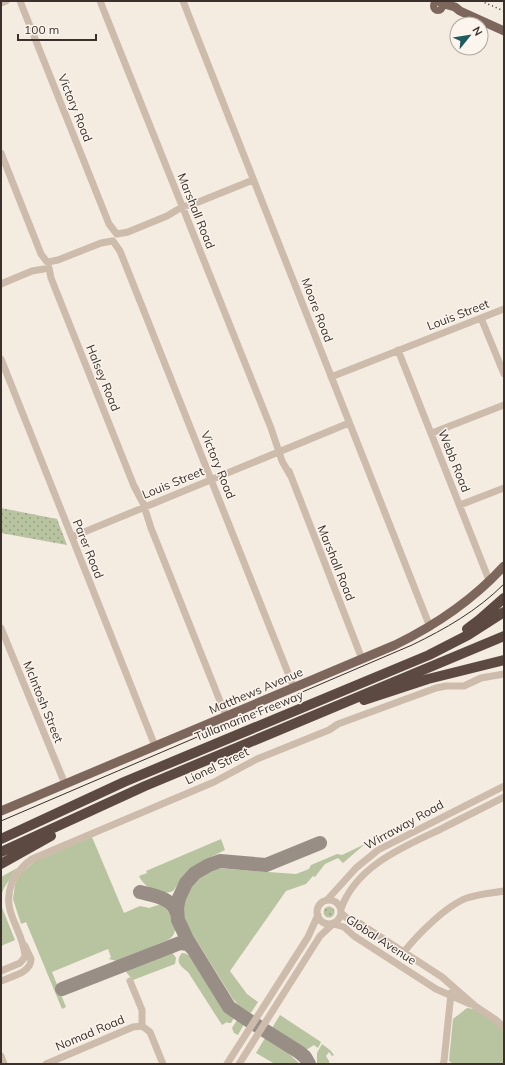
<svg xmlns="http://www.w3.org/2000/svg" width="505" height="1065" viewBox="0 0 505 1065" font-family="Mulish,sans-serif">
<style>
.grass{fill:#b8c4a0}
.park{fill:url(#park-dots)}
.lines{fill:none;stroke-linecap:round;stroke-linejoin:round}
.taxiway{stroke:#988e86;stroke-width:14}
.minor{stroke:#cdbbac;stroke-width:7}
.major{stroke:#7d675c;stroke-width:9}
.highway{stroke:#5c4a42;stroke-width:10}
.tram{stroke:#3b302b;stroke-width:1}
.rail{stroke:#3b302b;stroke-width:1.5;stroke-dasharray:1 3;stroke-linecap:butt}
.labels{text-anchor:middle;stroke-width:3;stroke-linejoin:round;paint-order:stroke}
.street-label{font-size:12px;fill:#3b302b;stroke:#fbf5ee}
</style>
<defs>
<pattern id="park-dots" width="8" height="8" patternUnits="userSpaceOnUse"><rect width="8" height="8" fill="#b8c4a0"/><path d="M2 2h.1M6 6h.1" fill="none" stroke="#97a083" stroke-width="1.8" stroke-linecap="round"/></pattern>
</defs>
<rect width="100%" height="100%" fill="#f4ebe1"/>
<path class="grass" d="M 92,837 L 124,913 L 140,906 L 149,908 L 161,904 C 171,912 183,931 168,940 L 117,961 L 109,959 L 111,957 L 108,949 L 52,972 L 66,1007 L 62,1009 L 26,922 L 21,924 L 13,899 L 15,884 L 21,873 L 35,861 Z
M 221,839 L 225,850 L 209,858 L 188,871 L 173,891 C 161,896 144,888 139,876 L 147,873 L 146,871 Z
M 365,844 L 343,863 L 338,858 L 325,864 L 315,877 L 313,876 L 306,884 L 286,891 L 230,971 L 247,994 L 258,1002 L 250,1014 L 241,1008 L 233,999 L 186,924 L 183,911 L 184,903 L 190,886 L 195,880 L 202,875 L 215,868 L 296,874 L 309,869 L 311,865 L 337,854 L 342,855 Z
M 17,868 L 4,888 L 1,896 L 1,877 Z
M 1,905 L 15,940 L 1,946 Z
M 172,952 L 176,958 L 175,964 L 133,980 L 126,972 L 126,970 Z
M 182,953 C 187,953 192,957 195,961 C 210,978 217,1002 234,1018 L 231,1023 L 228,1023 L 227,1022 L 222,1025 L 188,972 C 182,967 174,962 182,953 Z
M 467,1008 L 474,1009 L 498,1024 L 504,1032 L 504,1064 L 453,1064 L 449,1061 L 453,1019 Z
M 280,1015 L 321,1042 L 318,1048 L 314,1045 L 306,1050 L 272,1028 Z
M 237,1020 L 244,1024 L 238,1035 L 234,1033 L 232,1028 Z
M 265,1038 L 288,1053 L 300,1064 L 275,1064 L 256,1053 Z
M 322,1044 L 330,1050 L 334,1055 L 332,1056 L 329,1052 L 326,1056 L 329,1061 L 329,1064 L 317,1064 L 317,1053 Z"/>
<path class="park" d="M 1,508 L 57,519 L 67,545 L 1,533 Z
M323.5 912a5.5 5.5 0 1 1 11 0a5.5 5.5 0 1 1-11 0Z"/>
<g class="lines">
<path class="taxiway" d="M 140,892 C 154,896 171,897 177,913
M 62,989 L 180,943 L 188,944 L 193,949
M 309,1064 L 305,1057 L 299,1052 L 245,1018 L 229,1007 L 187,939 L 178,920 L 177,908 L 179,898 L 186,883 L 195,873 L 209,865 L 220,861 L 266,865 L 320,843"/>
<path class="minor" d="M 20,1 L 109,224 L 116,233
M 100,1 L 271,428 L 282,461 L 290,475
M 183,1 L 430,627
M 1,3 L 6,1
M 1,153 L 41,254 L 47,262
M 117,234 L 128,232 L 167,216 L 182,207 L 196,203 L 253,180
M 113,241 L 120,251 L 294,688
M 48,262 L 58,260 L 101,243 L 112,241
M 49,268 L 51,278 L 134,486 L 143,503 L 151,528 L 226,716
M 1,284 L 32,271 L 44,269
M 481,318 L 504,374
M 398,350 L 489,580
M 1,359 L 155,746
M 331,377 L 504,309
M 432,433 L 504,405
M 289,471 L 362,659
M 460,505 L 504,488
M 72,537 L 349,423
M 1,628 L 65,784
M317 912a12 12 0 1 1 24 0a12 12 0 1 1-24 0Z
M 327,900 L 356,868 L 378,850 L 504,786
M 341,909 C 356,866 403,847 441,829 C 462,818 483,808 504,797
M 341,913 L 349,920 L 359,923 L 442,977 L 475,1006 L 496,1020 L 504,1027
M 334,924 L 344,927 L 354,936 L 436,989 L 470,1004
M 404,952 C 417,935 447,905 467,898 C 479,894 492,893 504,891
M 1,971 L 20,963 L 25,957 C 24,929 0,913 12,882 C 17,873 23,865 32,859 L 214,782 L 257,759 L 329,730 L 338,724 L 436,688 L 446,686 L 464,686 L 481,678 L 504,674
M 1,981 C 12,976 31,973 31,959 L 25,946
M 130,981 L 142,1010 L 142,1026 L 150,1032 L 163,1064
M 1,1056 L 4,1064
M 46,1064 L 133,1027 L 142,1026
M 227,1064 L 308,937 L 318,915
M 239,1064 L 320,936 L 333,924
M 443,1064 L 444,1061 L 451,993"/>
<path class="major" d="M434.5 6a3.5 3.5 0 1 1 7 0a3.5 3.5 0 1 1-7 0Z
M 441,3 L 455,7 L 460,11 L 504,31
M 1,811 L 395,645 C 436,625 473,600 504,566"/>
<path class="highway" d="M 467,629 L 479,620 L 504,598
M 364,700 L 428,679 L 504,660
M 1,839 L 124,782 L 429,655 L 468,635 L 504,612
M 1,852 L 145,786 L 504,636
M 1,864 L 51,836"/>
<path class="tram" d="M 1,821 L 412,645 C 445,629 477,611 504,584"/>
<path class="rail" d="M 481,1 L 504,11"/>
</g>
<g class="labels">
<g class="street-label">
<text transform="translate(75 108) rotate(68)" y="4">Victory Road</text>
<text transform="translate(196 211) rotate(68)" y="4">Marshall Road</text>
<text transform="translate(317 310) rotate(69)" y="4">Moore Road</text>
<text transform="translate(458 315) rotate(-21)" y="4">Louis Street</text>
<text transform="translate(103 378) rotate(68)" y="4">Halsey Road</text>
<text transform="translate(454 461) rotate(68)" y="4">Webb Road</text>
<text transform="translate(218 465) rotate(68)" y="4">Victory Road</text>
<text transform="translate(173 483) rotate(-22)" y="4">Louis Street</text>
<text transform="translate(88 549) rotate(68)" y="4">Parer Road</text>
<text transform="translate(336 563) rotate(68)" y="4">Marshall Road</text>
<text transform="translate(256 691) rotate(-23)" y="4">Matthews Avenue</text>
<text transform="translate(43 702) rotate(68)" y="4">McIntosh Street</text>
<text transform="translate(249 716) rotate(-22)" y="4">Tullamarine Freeway</text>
<text transform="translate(217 766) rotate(-26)" y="4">Lionel Street</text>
<text transform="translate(404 825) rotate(-29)" y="4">Wirraway Road</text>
<text transform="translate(381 940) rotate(33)" y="4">Global Avenue</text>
<text transform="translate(90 1033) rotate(-23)" y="4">Nomad Road</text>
</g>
</g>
<rect width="505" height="1065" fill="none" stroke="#3b302b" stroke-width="4"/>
<g transform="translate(469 36) rotate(60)"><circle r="19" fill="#fbf5ee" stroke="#aea6a0"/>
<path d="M0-3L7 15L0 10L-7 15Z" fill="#1f5a5e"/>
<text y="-6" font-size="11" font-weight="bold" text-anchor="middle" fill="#3b302b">N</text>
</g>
<path d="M18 34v6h78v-6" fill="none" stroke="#3b302b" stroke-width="2"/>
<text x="24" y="34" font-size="12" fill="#3b302b" stroke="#fbf5ee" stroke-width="3" paint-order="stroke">100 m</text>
</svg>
